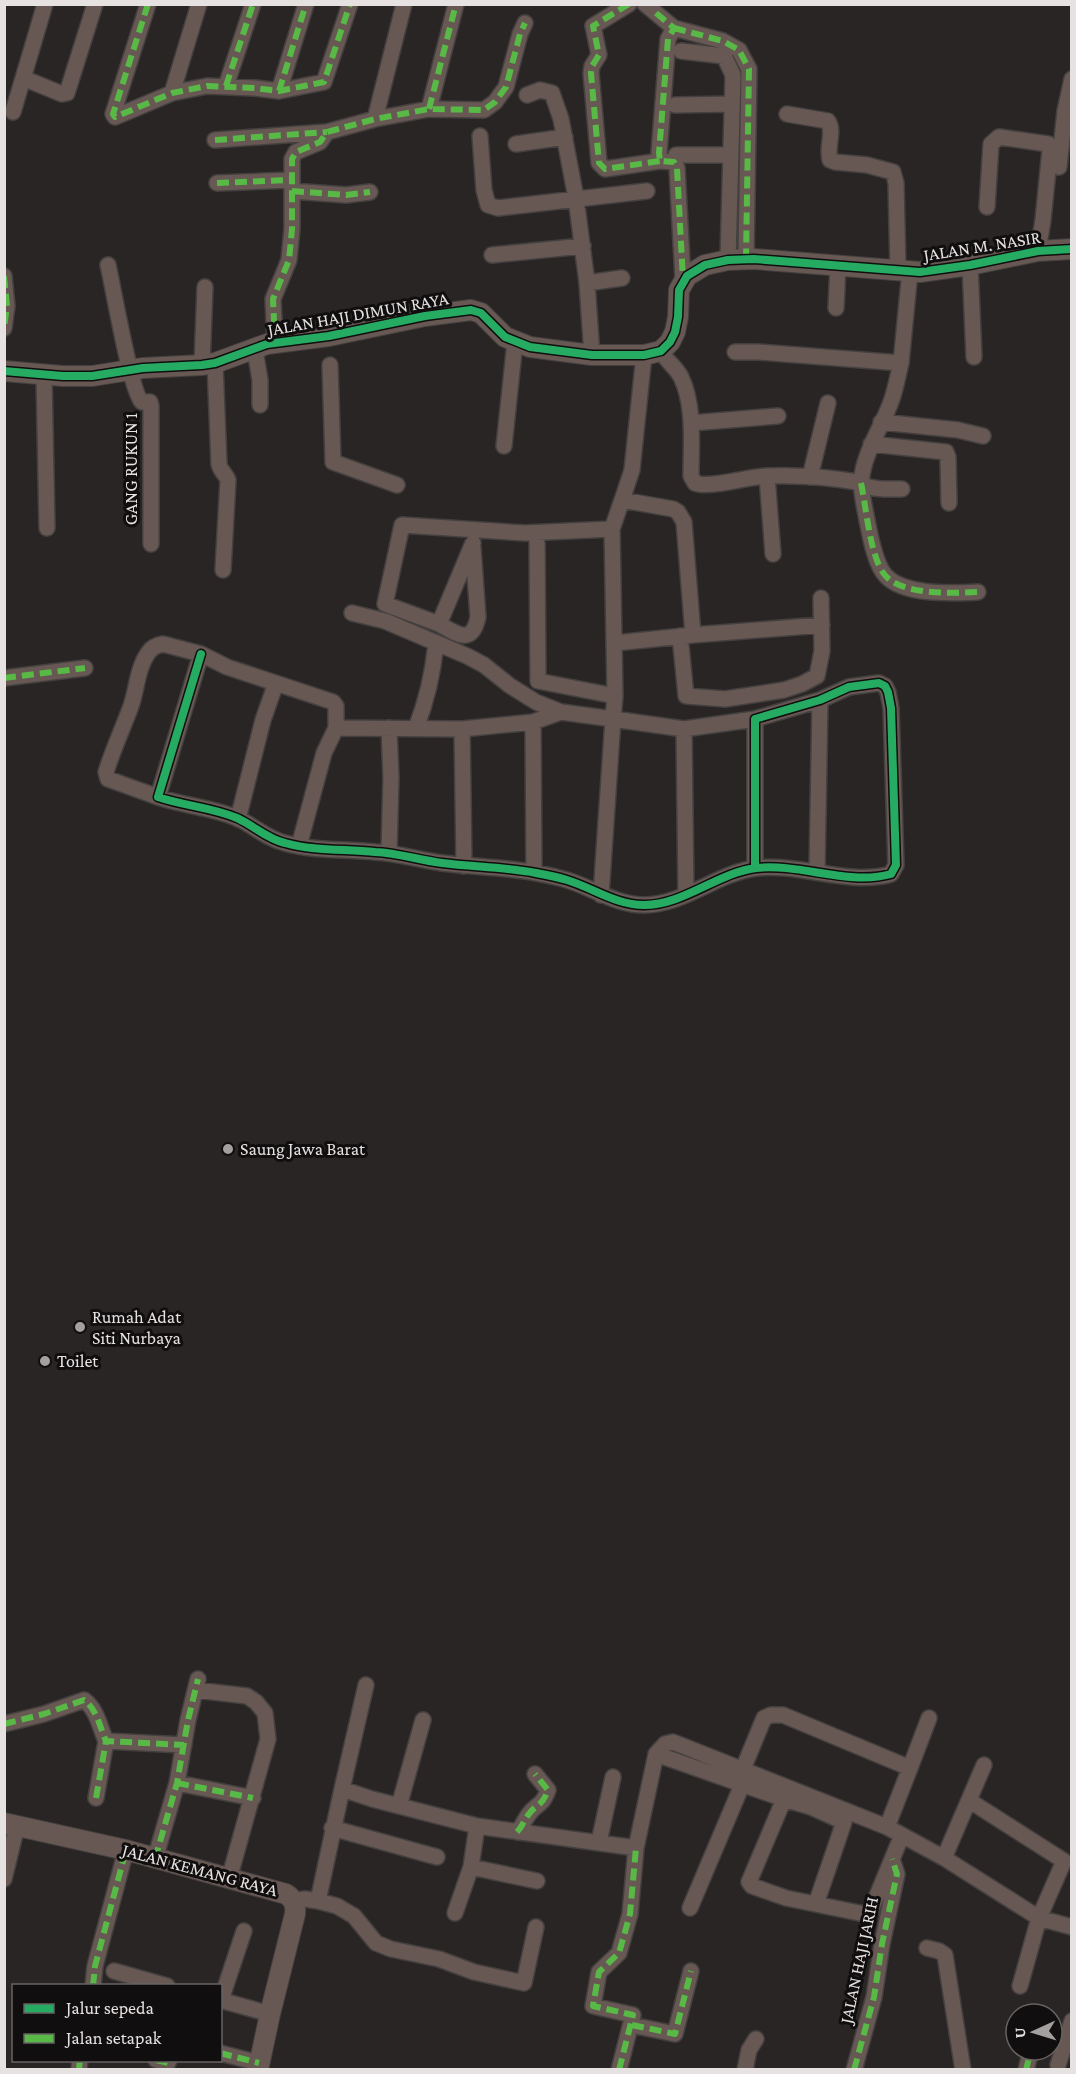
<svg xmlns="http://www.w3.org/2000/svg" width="1076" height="2074" viewBox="0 0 1076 2074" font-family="'Crimson Pro',serif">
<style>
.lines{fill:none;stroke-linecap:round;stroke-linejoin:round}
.minor-casing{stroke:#43403f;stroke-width:18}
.tertiary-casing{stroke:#43403f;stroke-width:22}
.minor{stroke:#685854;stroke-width:15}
.tertiary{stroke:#685854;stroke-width:20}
.quiet{stroke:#58b947;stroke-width:6;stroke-dasharray:12 6;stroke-linecap:butt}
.cycleway-casing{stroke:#100e0e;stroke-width:11}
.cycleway{stroke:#26ab63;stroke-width:8}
.poi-dot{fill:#a4a09f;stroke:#100e0e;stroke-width:2}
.labels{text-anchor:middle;stroke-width:6;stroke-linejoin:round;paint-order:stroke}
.street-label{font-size:18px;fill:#e6e2e1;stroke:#100e0e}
.poi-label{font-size:18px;fill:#e6e2e1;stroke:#100e0e;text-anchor:start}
</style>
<rect width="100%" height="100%" fill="#292524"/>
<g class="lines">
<g class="minor-casing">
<path id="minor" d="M 148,4 L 113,114 L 115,117 L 172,93 L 207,86 L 255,88 L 279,91 L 324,82 L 350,4
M 629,4 L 593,26 L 599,55 L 592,66 L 591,73 L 599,163 L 605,169 L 660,161
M 645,4 L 674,28 L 668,39 L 659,153 L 660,161 L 674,162 L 677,168 L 683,280
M 674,28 L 723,41 L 739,50 L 749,69 L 746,259
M 681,51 L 724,56 L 733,75 L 728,260
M 23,78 L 62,94 L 67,93 L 95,4
M 226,86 L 253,4
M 279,91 L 306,4
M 172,93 L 199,4
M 527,95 L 540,90 L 552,93 L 561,119 L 576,198 L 587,283 L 592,355
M 675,105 L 732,104
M 429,109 L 456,4
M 13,112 L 45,4
M 787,114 L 828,121 C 835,132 826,147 830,160 L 835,162 L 867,165 L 893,172 L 896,183 L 898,270
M 375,119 L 404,4
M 480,136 L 484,190 L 488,205 L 498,208 L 647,191
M 215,140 L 327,132
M 516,144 L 565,137
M 676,155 L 731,155
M 1059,167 L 1065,111 L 1072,79
M 217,183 L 292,180
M 292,191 L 346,195 L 370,192
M 987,207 L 991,144 L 999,137 L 1048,144 L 1050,150 L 1043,220 L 1038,251
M 492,255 L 583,246
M 108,265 C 113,286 131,393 142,402 L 150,402 L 151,406 L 151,544
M 970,265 L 974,357
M 4,276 L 7,306 L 4,328
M 587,283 L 622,278
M 836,308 L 838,265
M 275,343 L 273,299 L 289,260 L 292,229 L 292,159 L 296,152 L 320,142 L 327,132 L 375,119 L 429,109 L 484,110 L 495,102 L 506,87 L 520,34 L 525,23
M 255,350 L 260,380 L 260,405
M 661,351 C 666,361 676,367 681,377 C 695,406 691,445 691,476 L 695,483 C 709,489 749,476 768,476 C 798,475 827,477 857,482 C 861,483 865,486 869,487 C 880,490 891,489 902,489
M 735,352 L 758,352 L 901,363 L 910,271
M 215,363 L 219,464 C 220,471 226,474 228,480 L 223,570
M 901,363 C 898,375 896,387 892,399 C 884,423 868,445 863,470 C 859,486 864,504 867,520 C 870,535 875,565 886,576 C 905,596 953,593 978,592
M 202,365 L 205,287
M 330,365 L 333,462 L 397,485
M 44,375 L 47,528
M 881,422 L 958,430 L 983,436
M 691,423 L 778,416
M 871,444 L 946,452 L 948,457 L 949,503
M 504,446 L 515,342
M 767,476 L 773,554
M 810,477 L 828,403
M 622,500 L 632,470 L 644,355
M 537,533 L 538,681 L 615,696
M 473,543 L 439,624 L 385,604 L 402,525 L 525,533 L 612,529
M 352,613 L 385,621 L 467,656 L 484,665 L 509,685 L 536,702 L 561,712
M 439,624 C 457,634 472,646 478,617 L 473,548
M 693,635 L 822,625
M 680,636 L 686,696 L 725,699 L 784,690 L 802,684 L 817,676 L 822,651 L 821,598
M 201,654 L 158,797 C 184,806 211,807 237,818 C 253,825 267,839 285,843 C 313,851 345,849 375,852 C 398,853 419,860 442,863 C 473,867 506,867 536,873 C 547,875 557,877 567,880 C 593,888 616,905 644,905 C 684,905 717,873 756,868 C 801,863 848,886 891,874 L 896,865 L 891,708 L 888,692 L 885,686 L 879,683 L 849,687 L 820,700 L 755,719 L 755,868
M 4,678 L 85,668
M 533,722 L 534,872
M 416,728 C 427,700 433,673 436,643
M 462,729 L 464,866
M 684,729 L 686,895
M 158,797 L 108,779 L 106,772 C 113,749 123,728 131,706 C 137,689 137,669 148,653 C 152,647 157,645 163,644 L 201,654 L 227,667 L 333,702 L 336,706 L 336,728
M 238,819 L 263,720 L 276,683
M 299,846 L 324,753 L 336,728 L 462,729 L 533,722 L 561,712 L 613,719 L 615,696 L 612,529 L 622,500 L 673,509 L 678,512 L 684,522 L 693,635 L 615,643
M 389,853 L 391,778 L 389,728
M 817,871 L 820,700
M 601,895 L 613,719 L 684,729 L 755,719
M 196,1690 L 247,1696 L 256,1702 L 265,1713 L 268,1739 L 229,1879
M 4,1724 L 44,1714 L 84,1700 C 97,1709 100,1728 106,1741
M 656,1754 L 784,1799 L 749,1882 L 752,1886 L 786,1898 L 869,1915 L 902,1835
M 910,1768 L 929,1718
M 743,1769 L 764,1718 L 771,1715 L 783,1715 L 910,1768 L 887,1827
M 177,1783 L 253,1798
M 342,1789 L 366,1685
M 96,1798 L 106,1741 L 184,1745
M 784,1799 L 811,1807 L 844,1822 L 816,1904
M 970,1801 L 1064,1861 L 1039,1918 L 1020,1986
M 399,1806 L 423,1720
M 332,1828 L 437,1857
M 517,1832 C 523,1826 524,1820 529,1814 C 537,1803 542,1807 548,1790 L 535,1774
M 599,1842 L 613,1777
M 944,1858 L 984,1765
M 155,1859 L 177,1783 L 188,1720 L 198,1679
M 471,1867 L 537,1881
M 4,1879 L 17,1826
M 293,1901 L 305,1899 L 318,1901 L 342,1789 L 372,1799 L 477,1826 L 636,1848 L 656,1754 L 665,1744 L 673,1742 L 887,1827 L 944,1858 L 1039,1918 L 1072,1927
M 318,1901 L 337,1906 L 354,1916 L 376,1943 L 391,1949 L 439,1959 L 474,1972 L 524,1983 L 536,1927
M 690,1908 L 742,1785
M 455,1913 L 471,1867 L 477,1826
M 927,1948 L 939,1951 L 945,1955 L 963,2070
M 114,1971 L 167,1986
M 93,1986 L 95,1966 L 126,1850
M 220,2000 L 270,2014
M 221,2000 L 244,1931
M 632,2025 L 675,2034 L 691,1971
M 220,2053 L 259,2063
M 156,2060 L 168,2063 L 169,2060
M 1058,2065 L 1072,2021
M 79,2068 L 80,2060
M 619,2070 L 633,2015 L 593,2006 L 599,1972 L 619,1953 L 630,1914 L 636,1848
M 745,2070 L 749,2050 L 756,2039
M 854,2070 L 874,1997 L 882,1944 L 897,1874 L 892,1859
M 1026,2070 L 1031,2050"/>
</g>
<g class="tertiary-casing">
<path id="tertiary" d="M 4,371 L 63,376 L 92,376 L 143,368 L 202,365 L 215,363 L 267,344 L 329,336 L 425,316 L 471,310 L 481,313 L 505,337 L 530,347 L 592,355 L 644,355 L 661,351 L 670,342 L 675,332 L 678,317 L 679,290 L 687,276 L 705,265 L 728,260 L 754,259 L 920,272 L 970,265 L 1038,251 L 1072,249
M 4,1823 L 126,1850 L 286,1894 C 294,1899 296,1905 295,1914 L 270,2014 L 258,2070"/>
</g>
<use href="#minor" class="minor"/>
<use href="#tertiary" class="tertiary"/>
<path class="quiet" d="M 148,4 L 113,114 L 115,117 L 172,93 L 207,86 L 255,88 L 279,91 L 324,82 L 350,4
M 629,4 L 593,26 L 599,55 L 592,66 L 591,73 L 599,163 L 605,169 L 660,161
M 656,13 L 674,28 L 668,39 L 659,153 L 660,161 L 674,162 L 677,168 L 683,280
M 674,28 L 723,41 L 739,50 L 749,69 L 746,259
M 226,86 L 253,4
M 279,91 L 306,4
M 429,109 L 456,4
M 215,140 L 327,132
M 217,183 L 292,180
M 292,191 L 346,195 L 370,192
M 4,276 L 7,306 L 4,328
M 275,343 L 273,299 L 289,260 L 292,229 L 292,159 L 296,152 L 320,142 L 327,132 L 375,119 L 429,109 L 484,110 L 495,102 L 506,87 L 520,34 L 525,23
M 861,483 C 866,506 870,556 884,574 C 901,596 953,593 978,592
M 4,678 L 85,668
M 4,1724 L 44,1714 L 84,1700 C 97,1709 100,1728 106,1741
M 177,1783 L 253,1798
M 96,1798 L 106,1741 L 184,1745
M 517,1832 C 523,1826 524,1820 529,1814 C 537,1803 542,1807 548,1790 L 535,1774
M 155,1859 L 177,1783 L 188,1720 L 198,1679
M 93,1986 L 95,1966 L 126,1850
M 632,2025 L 675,2034 L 691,1971
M 220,2053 L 259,2063
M 156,2060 L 168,2063 L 169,2060
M 79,2068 L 80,2060
M 619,2070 L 633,2015 L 593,2006 L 599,1972 L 619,1953 L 630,1914 L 636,1848
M 854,2070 L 874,1997 L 882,1944 L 897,1874 L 892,1859
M 1026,2070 L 1031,2050"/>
<g class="cycleway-casing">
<path id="cycleway" d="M 4,371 L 63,376 L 92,376 L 143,368 L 202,365 L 215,363 L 267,344 L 329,336 L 425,316 L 471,310 L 481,313 L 505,337 L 530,347 L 592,355 L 644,355 L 661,351 L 670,342 L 675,332 L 678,317 L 679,290 L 687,276 L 705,265 L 728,260 L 754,259 L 920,272 L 970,265 L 1038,251 L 1072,249
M 201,654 L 158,797 C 184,806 211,807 237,818 C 253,825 267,839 285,843 C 313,851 345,849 375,852 C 398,853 419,860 442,863 C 473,867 506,867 536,873 C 547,875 557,877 567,880 C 593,888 616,905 644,905 C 684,905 717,873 756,868 C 801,863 848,886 891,874 L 896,865 L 891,708 L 888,692 L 885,686 L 879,683 L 849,687 L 820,700 L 755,719 L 755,868"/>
</g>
<use href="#cycleway" class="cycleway"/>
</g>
<g class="poi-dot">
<circle cx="228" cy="1149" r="6"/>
<circle cx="80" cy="1327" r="6"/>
<circle cx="45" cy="1361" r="6"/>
</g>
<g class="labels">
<g class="street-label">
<text transform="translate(982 246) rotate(-9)" y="6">JALAN M. NASIR</text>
<text transform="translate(358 314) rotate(-10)" y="6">JALAN HAJI DIMUN RAYA</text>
<text transform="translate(131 469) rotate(-90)" y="6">GANG RUKUN 1</text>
<text transform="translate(200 1870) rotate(15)" y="6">JALAN KEMANG RAYA</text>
<text transform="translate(859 1960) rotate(-78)" y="6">JALAN HAJI JARIH</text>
</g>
<g class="poi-label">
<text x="240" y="1155">Saung Jawa Barat</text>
<text x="92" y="1323">Rumah Adat<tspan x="92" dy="21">Siti Nurbaya</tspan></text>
<text x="57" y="1367">Toilet</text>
</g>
</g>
<rect width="1076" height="2074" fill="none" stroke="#e6e2e1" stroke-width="12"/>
<rect x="12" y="1984" width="210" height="78" fill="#100e0e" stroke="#666362" stroke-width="1.5"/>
<rect x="24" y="2004" width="30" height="9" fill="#26ab63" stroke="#666362" stroke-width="1.5"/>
<text x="66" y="2014" font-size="18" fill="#e6e2e1">Jalur sepeda</text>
<rect x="24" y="2034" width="30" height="9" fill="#58b947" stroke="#666362" stroke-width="1.5"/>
<text x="66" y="2044" font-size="18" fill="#e6e2e1">Jalan setapak</text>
<g transform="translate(1034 2032) rotate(266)"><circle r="28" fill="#100e0e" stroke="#666362" stroke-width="1.5"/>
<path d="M0-4.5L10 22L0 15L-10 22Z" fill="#a4a09f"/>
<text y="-9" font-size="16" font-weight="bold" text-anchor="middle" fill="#e6e2e1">U</text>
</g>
</svg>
